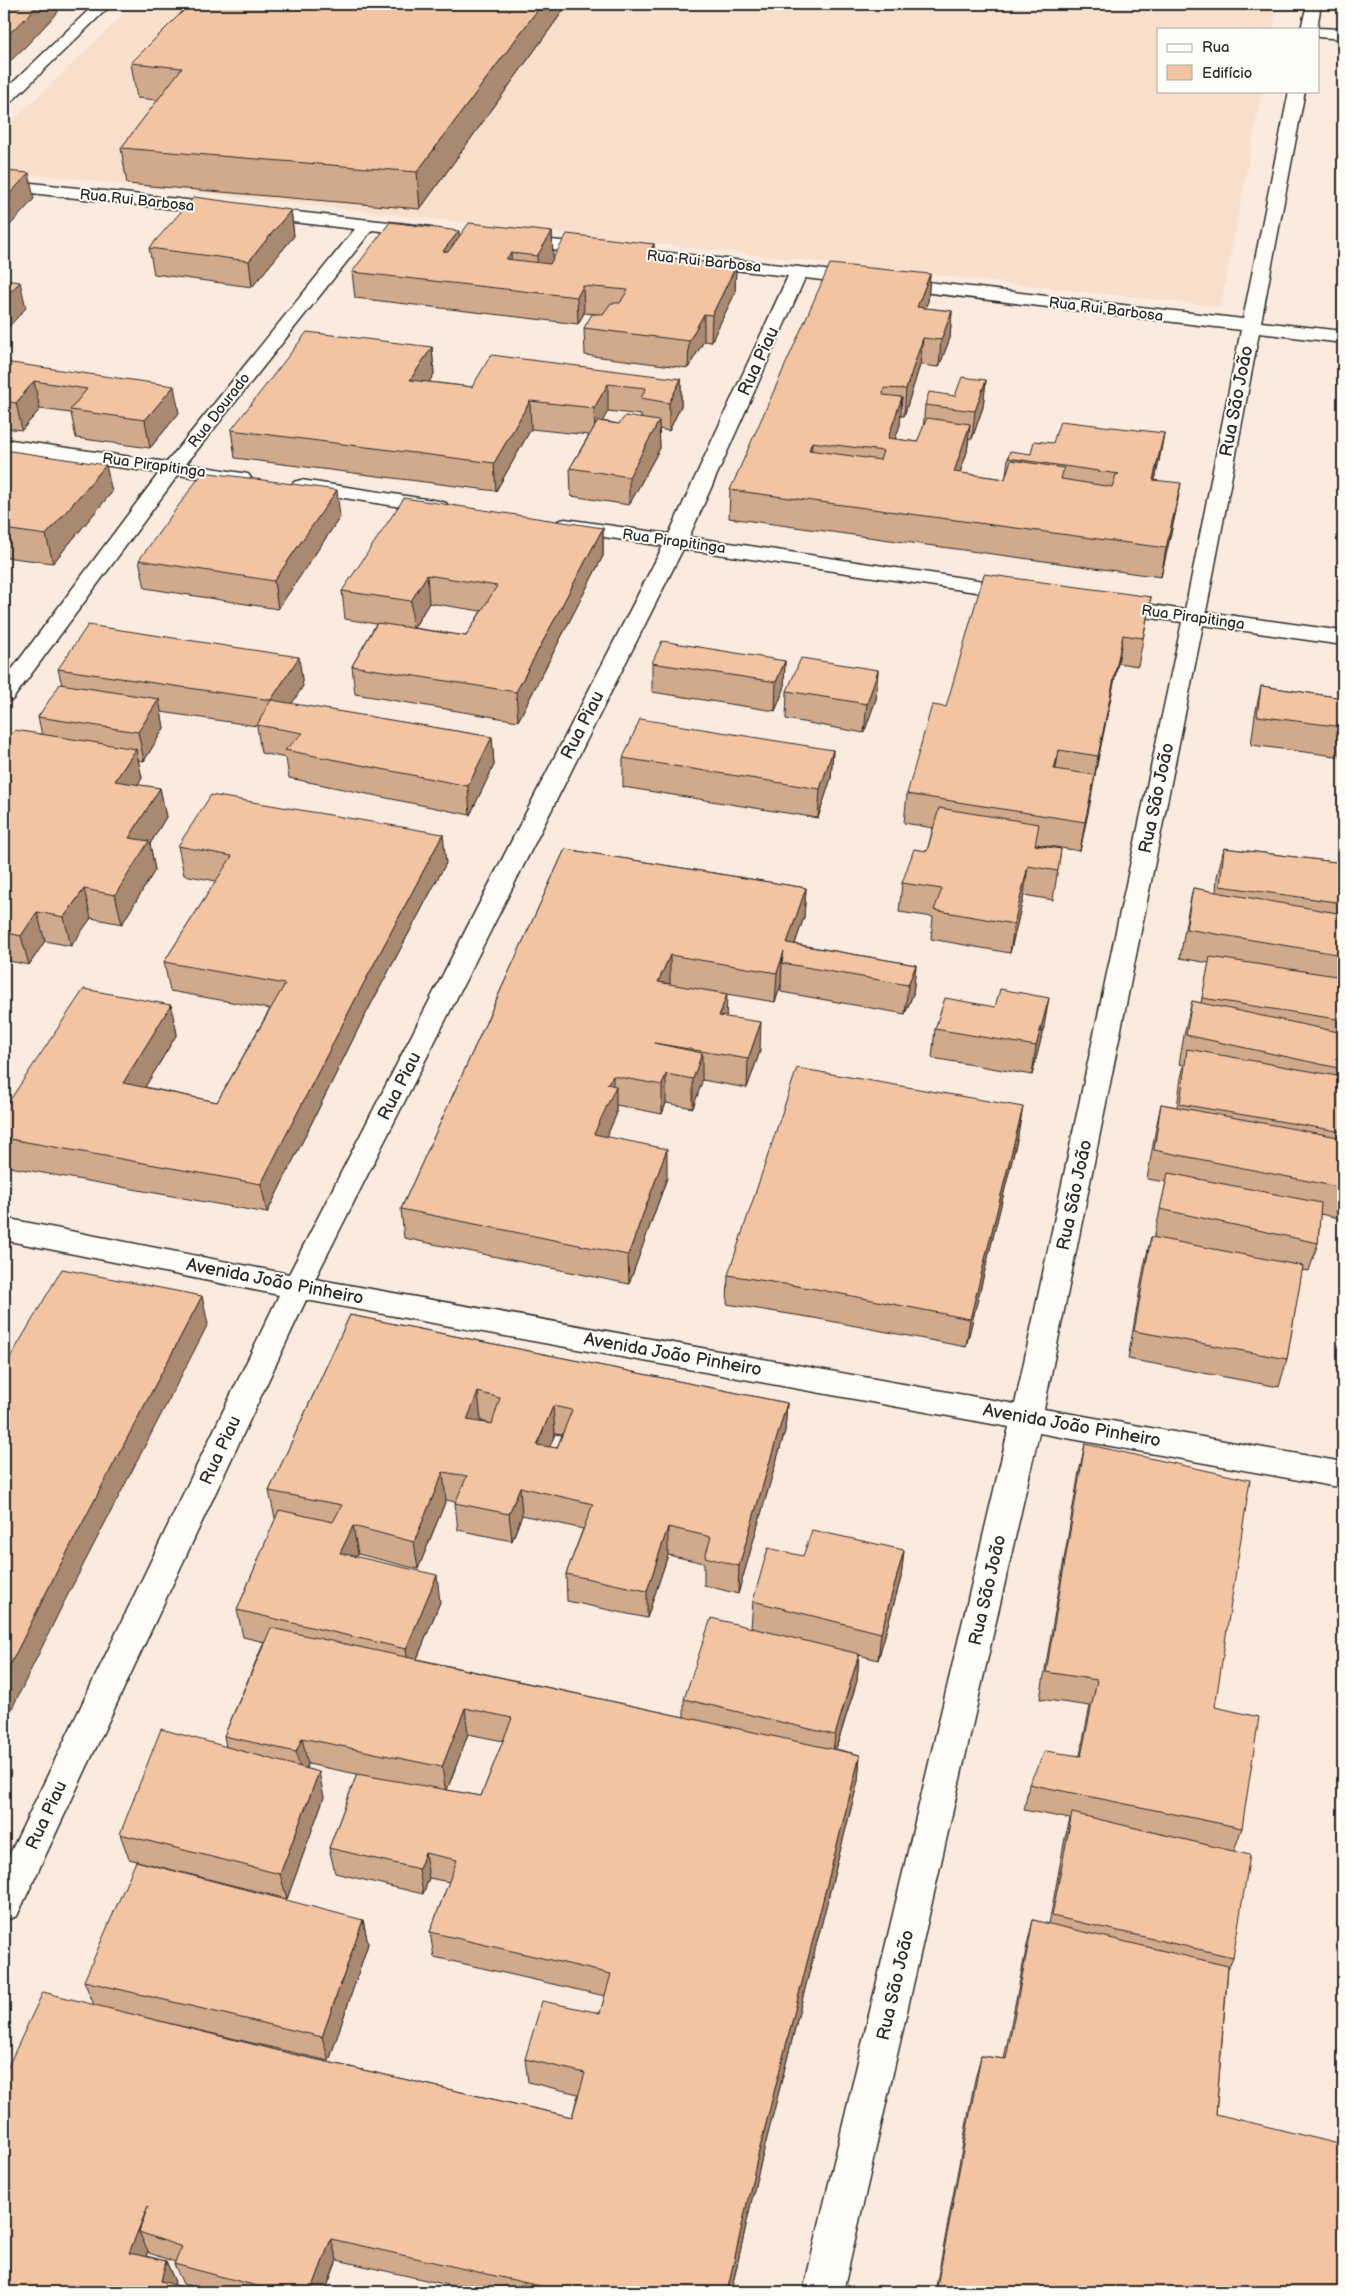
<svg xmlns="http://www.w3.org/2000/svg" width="1347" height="2296" viewBox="0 0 1347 2296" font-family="'Balsamiq Sans',sans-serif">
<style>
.built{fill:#f8dfcc}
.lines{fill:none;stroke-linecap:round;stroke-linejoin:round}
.minor-casing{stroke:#2b2b2b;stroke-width:3}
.minor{fill:#fdfcf7;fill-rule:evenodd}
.wall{fill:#d1a98b;stroke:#2b2b2b;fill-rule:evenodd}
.shaded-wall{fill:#aa8971;stroke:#2b2b2b}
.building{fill:#f3c4a2;stroke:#2b2b2b;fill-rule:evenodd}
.labels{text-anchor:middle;stroke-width:4;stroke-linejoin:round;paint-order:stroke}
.far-street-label{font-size:15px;fill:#2b2b2b;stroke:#fdfcf7}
.street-label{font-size:18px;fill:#2b2b2b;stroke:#fdfcf7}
</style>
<rect width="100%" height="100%" fill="#faebde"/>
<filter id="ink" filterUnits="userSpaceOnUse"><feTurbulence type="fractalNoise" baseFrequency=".02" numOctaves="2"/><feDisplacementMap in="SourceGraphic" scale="10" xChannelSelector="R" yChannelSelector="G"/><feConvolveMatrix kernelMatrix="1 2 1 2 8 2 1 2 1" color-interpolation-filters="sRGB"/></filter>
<g filter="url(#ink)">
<path class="built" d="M 134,4 L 1278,4 L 1273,29 L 1158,29 L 1158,91 L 1262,91 L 1221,307 L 4,171 L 4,129 Z"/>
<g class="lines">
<g class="minor-casing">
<path id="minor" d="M 95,4 L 112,4 L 10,103 L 4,105 L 4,91 Z
M 1307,4 L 1321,4 L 1317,28 L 1343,29 L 1343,39 L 1318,37 L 1318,29 L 1301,29 Z
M 1289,91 L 1305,91 L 1261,322 L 1343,331 L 1343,343 L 1259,333 L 1206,612 L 1343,631 L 1343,645 L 1203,625 L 1044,1409 L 1343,1462 L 1343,1488 L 1039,1433 L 843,2292 L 803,2292 L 1009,1427 L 306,1300 L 17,1916 L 4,1921 L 4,1866 L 279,1295 L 4,1240 L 4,1218 L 289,1274 L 663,546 L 565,531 L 558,529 L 555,525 L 558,521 L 565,519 L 669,534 L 788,276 L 515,246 L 509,245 L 506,241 L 509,237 L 515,236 L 799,267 L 1243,319 ZM 805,278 L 1241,330 L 1185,610 L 1112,599 L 1104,601 L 1101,606 L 1104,611 L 1112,613 L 1182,622 L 1015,1404 L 315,1279 L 683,549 L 1017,598 L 1025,597 L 1028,592 L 1025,587 L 1017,586 L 689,537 Z
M 4,180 L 425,226 L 431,227 L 434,231 L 431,235 L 425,236 L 372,230 L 186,464 L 248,474 L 251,478 L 248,482 L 241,484 L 178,475 L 12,700 L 4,702 L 4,680 L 159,473 L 4,451 L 4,439 L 167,462 L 355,229 L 4,190 Z
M 301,480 L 439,501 L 446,503 L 449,507 L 446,511 L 439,513 L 294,490 L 291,486 L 294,482 Z"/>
</g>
<use href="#minor" class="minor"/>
</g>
<path class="wall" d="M 568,4 L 420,209 L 127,184 L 121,148 L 158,100 L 137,98 L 131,63 Z
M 291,210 L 294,236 L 252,287 L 154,274 L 149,248 Z
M 552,232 L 553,259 L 654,244 L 654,256 L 736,266 L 735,293 L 711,342 L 704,341 L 688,368 L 585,355 L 584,328 L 597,314 L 584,313 L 578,324 L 355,298 L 352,272 L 459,236 Z
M 930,274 L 928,301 L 925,308 L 952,311 L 950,338 L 939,367 L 920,365 L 904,416 L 900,416 L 900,425 L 895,439 L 917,442 L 923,430 L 925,405 L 955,396 L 986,380 L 983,407 L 972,439 L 969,438 L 967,452 L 960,473 L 1005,479 L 1006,475 L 1008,458 L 1031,454 L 1053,443 L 1164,433 L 1159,461 L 1155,480 L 1176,511 L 1161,577 L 729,518 L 730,490 Z
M 432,347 L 434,374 L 429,382 L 472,387 L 681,379 L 681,406 L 669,431 L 659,429 L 660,448 L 629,505 L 571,496 L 570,468 L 589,435 L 531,429 L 496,491 L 235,458 L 231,430 ZM 608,411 L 641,415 L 641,418 L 619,424 L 602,421 Z
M 4,362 L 179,413 L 150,448 L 76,438 L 71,413 L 40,409 L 22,430 L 4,428 Z
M 4,450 L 112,492 L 53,563 L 4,557 Z
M 340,517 L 278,609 L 145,588 L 139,560 Z
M 603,528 L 603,556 L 518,721 L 355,694 L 352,666 L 376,624 L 345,619 L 342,591 ZM 429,603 L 481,611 L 466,636 L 414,628 Z
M 1151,597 L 1138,666 L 1118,663 L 1093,784 L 1080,851 L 1036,844 L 1036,845 L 1061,849 L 1053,900 L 1024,895 L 1010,953 L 931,939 L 933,917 L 899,912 L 902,883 L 927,851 L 933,828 L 904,823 L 907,794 L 946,707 Z
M 785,661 L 784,689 L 775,711 L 652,692 L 652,663 Z
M 58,669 L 303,686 L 291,704 L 492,737 L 494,765 L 470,815 L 289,778 L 286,758 L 261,753 L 257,726 L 161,712 L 164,728 L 144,761 L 138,760 L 142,778 L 138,785 L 160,788 L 166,817 L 150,844 L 155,870 L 122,924 L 91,918 L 71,946 L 45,941 L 29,965 L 4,960 L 4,743 L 42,735 L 38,717 L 62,685 Z
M 878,670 L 876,699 L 864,733 L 786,719 L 787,691 Z
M 1261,686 L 1343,698 L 1343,757 L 1251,745 L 1255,715 Z
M 833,750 L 831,778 L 818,818 L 623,787 L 623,758 Z
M 178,846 L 446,863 L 359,1027 L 267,1213 L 4,1166 L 4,1109 L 171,1005 L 177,1034 L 145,1087 L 217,1102 L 270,1009 L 170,991 L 164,962 L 216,881 L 184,875 Z
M 1224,848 L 1343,863 L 1343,1219 L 1320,1214 L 1318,1243 L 1309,1271 L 1302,1270 L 1287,1359 L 1279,1387 L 1128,1359 L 1144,1266 L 1151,1237 L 1154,1238 L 1166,1182 L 1147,1179 L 1155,1133 L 1161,1104 L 1177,1107 L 1181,1078 L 1184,1065 L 1179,1064 L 1185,1030 L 1192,1001 L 1201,1003 L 1209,963 L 1180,958 L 1187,917 L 1193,888 L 1216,892 L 1217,877 Z
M 565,849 L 806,888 L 804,917 L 795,944 L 916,965 L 913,994 L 905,1014 L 781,992 L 781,985 L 775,1002 L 696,989 L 726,1017 L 760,1051 L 747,1088 L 702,1080 L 693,1108 L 666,1103 L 662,1114 L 616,1105 L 616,1115 L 607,1136 L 667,1178 L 629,1284 L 404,1238 L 401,1209 Z
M 1044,1027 L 1032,1075 L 932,1058 L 935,1029 Z
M 1018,1136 L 966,1347 L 814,1318 L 727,1304 L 728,1275 Z
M 350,1315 L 787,1403 L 785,1431 L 738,1594 L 704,1585 L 704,1563 L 668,1555 L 647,1618 L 567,1601 L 566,1574 L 583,1529 L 522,1515 L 512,1541 L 458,1530 L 455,1503 L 456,1502 L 446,1500 L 418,1569 L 358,1554 L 356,1557 L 440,1602 L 417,1659 L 684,1717 L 684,1699 L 751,1628 L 753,1601 L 803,1556 L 904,1550 L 901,1578 L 878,1660 L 859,1655 L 857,1681 L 836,1749 L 860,1755 L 858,1781 L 756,2181 L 731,2292 L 479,2292 L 337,2260 L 325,2292 L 213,2292 L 183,2284 L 174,2264 L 175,2262 L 149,2253 L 148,2251 L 146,2256 L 166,2261 L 175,2282 L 174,2285 L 189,2289 L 190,2292 L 4,2292 L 4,2075 L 94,2005 L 84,1981 L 363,1920 L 368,1944 L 329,2061 L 112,2010 L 292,2054 L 572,2117 L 578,2094 L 528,2082 L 525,2059 L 600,2013 L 605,1996 L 434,1957 L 430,1932 L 449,1882 L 429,1878 L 423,1894 L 335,1873 L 329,1848 L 357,1774 L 308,1764 L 306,1768 L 324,1797 L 287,1899 L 129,1859 L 120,1834 L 226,1747 L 224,1736 L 264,1642 L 243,1637 L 237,1610 L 276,1518 L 275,1518 L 269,1491 ZM 481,1421 L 492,1424 L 480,1422 ZM 555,1434 L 562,1435 L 557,1448 L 549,1447 ZM 468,1734 L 503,1741 L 481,1796 L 447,1790 Z
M 1085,1444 L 1215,1707 L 1242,1828 L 1234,1851 L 1233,1957 L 1228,1969 L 1216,2114 L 1343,2292 L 935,2292 L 975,2079 L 981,2056 L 1004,2059 L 1027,1945 L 1033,1920 L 1049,1924 L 1065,1838 L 1070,1819 L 1024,1810 L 1029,1784 L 1080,1755 L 1090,1706 L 1040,1699 L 1079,1472 Z"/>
<path class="shaded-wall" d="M 39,4 L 57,4 L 58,12 L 27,45 L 4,67 L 4,38 Z
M 542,4 L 568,4 L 420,209 L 417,172 Z
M 29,173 L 34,199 L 4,232 L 4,200 Z
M 291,210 L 294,236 L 252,287 L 249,261 Z
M 459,231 L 461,257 L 443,251 Z
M 552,232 L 553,259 L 538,282 L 537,256 Z
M 654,244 L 654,271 L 647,255 Z
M 511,253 L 512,279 L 506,259 Z
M 736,266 L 735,293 L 711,342 L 712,315 Z
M 930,274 L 928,301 L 915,334 L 917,307 Z
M 20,282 L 26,308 L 4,332 L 4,299 Z
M 583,286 L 584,313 L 578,324 L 577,297 Z
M 952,311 L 950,338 L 939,367 L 941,340 Z
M 704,314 L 704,341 L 688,368 L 689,341 Z
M 923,338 L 920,365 L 904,416 L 906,389 Z
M 432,347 L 434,374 L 413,407 L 410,380 Z
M 681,379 L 681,406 L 669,431 L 669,403 Z
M 986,380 L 983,407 L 972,439 L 975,411 Z
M 34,381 L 40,409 L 22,430 L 16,403 Z
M 608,384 L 608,411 L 595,436 L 594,408 Z
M 174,386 L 179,413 L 150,448 L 145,420 Z
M 902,397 L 900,425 L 886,466 L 888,438 Z
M 530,401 L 531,429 L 496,491 L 494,463 Z
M 659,421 L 660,448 L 629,505 L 629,477 Z
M 970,424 L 967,452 L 951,499 L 954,472 Z
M 1164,433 L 1159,461 L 1149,507 L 1153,480 Z
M 812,442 L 811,469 L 809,450 Z
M 106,465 L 112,492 L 53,563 L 46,535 Z
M 1181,483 L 1176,511 L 1161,577 L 1166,548 Z
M 337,490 L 340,517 L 278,609 L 274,581 Z
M 603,528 L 603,556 L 518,721 L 516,692 Z
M 427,575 L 429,603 L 413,629 L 411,601 Z
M 1123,635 L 1118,663 L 1093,784 L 1098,756 Z
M 299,657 L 303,686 L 276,729 L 271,700 Z
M 785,661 L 784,689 L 775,711 L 776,682 Z
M 878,670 L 876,699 L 864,733 L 867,704 Z
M 159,699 L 164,728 L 144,761 L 138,732 Z
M 492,737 L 494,765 L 470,815 L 468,786 Z
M 136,749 L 142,778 L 122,810 L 115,781 Z
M 833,750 L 831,778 L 818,818 L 820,789 Z
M 1059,750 L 1054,779 L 1054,769 Z
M 1095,775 L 1090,804 L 1080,851 L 1085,822 Z
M 160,788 L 166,817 L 150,844 L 155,870 L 122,924 L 115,895 L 129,838 Z
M 443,834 L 446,863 L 359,1027 L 267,1213 L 261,1184 L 356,998 Z
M 1028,866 L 1024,895 L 1010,953 L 1014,924 Z
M 806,888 L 804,917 L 788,964 L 787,943 Z
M 84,889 L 91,918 L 71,946 L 64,917 Z
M 37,912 L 45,941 L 29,965 L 21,936 Z
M 784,951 L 782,963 L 781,985 L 775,1002 L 777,973 Z
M 670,955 L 670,984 L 658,982 Z
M 916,965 L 913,994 L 905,1014 L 908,985 Z
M 727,994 L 726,1023 L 719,1016 Z
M 1049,998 L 1044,1027 L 1032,1075 L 1036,1046 Z
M 171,1005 L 177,1034 L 130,1112 L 123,1083 Z
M 761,1022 L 760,1051 L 747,1088 L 748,1059 Z
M 702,1053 L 702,1082 L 693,1108 L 693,1079 Z
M 666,1074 L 666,1103 L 662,1114 L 662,1085 Z
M 613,1076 L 613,1091 L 616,1086 L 616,1115 L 595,1163 L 594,1134 L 607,1084 Z
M 1023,1107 L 1018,1136 L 966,1347 L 970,1319 Z
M 667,1149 L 667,1178 L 629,1284 L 628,1255 Z
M 202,1296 L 208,1324 L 62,1606 L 4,1725 L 4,1677 L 53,1579 Z
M 478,1392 L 481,1421 L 470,1448 L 467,1420 Z
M 787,1403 L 785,1431 L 738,1594 L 739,1566 Z
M 553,1406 L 555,1434 L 539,1473 L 537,1445 Z
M 443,1472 L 446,1500 L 418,1569 L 414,1542 Z
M 520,1487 L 522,1515 L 512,1541 L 509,1514 Z
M 353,1526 L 358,1554 L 345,1581 L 340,1553 Z
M 668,1527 L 668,1555 L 647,1618 L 647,1591 Z
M 904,1550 L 901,1578 L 878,1660 L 881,1633 Z
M 437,1575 L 440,1602 L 410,1676 L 406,1649 Z
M 859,1654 L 857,1681 L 832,1761 L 835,1735 Z
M 465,1708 L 468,1734 L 446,1793 L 442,1767 Z
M 302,1738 L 308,1764 L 302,1778 L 296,1752 Z
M 860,1755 L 858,1781 L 756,2181 L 731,2292 L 727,2292 L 757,2159 Z
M 319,1772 L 324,1797 L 287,1899 L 280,1874 Z
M 425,1853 L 429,1878 L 423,1894 L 419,1869 Z
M 363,1920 L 368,1944 L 329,2061 L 322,2037 Z
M 148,2206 L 139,2232 L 148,2251 L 139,2273 L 129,2253 Z
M 331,2239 L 337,2260 L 325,2292 L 311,2292 Z
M 166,2261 L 175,2282 L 172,2292 L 161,2281 Z"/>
<path class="building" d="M 4,4 L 39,4 L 23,21 L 4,38 L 4,7 L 20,7 L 4,6 Z
M 190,4 L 542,4 L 417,172 L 121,148 L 182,68 L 131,63 Z
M 4,171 L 29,173 L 4,200 Z
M 194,197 L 291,210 L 249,261 L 149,248 Z
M 390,222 L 459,231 L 443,251 L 448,252 L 469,223 L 552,232 L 537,256 L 511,253 L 506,259 L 550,264 L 567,234 L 654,244 L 647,255 L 736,266 L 712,315 L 704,314 L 689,341 L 584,328 L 592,314 L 603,314 L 611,303 L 620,303 L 628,290 L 583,286 L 577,297 L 352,272 Z
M 830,264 L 930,274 L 917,307 L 952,311 L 941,340 L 923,338 L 906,389 L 884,388 L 883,395 L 902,397 L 888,438 L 917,442 L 927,418 L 970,424 L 954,472 L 1005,479 L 1011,460 L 1064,468 L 1061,479 L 1112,487 L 1116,475 L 1119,474 L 1008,458 L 1010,451 L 1031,454 L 1034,441 L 1053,443 L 1060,421 L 1164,433 L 1153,480 L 1181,483 L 1166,548 L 730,490 ZM 812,442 L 883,451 L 880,460 L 809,450 Z
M 4,280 L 20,282 L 4,299 Z
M 307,332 L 432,347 L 410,380 L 472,387 L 491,355 L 681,379 L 669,403 L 641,398 L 646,388 L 608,384 L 594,408 L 530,401 L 494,463 L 231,430 Z
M 4,362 L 174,386 L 145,420 L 70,410 L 87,389 L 34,381 L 16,403 L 4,401 Z
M 962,377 L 986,380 L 975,411 L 925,405 L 929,392 L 955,396 Z
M 625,416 L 659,421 L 629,477 L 570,468 L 598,421 L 619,424 Z
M 4,450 L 106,465 L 46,535 L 4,529 Z
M 203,472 L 337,490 L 274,581 L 139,560 Z
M 404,498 L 603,528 L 516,692 L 352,666 L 377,623 L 466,636 L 497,586 L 427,575 L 411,601 L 342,591 Z
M 984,574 L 1151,597 L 1143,638 L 1123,635 L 1098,756 L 1059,750 L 1054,769 L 1095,775 L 1085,822 L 907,794 L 932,705 L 946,707 Z
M 88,625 L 299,657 L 271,700 L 58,669 Z
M 662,641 L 785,661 L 776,682 L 652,663 Z
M 801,658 L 878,670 L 867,704 L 787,691 Z
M 60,684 L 159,699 L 138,732 L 38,717 Z
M 1261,686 L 1343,698 L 1343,727 L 1257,716 Z
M 271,700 L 492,737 L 468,786 L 285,750 L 303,733 L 257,725 Z
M 640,719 L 833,750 L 820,789 L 623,758 Z
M 15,730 L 136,749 L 115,781 L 160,788 L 129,838 L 149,841 L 115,895 L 84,889 L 64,917 L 37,912 L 21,936 L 4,932 L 4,743 Z
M 211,795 L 443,834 L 356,998 L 261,1184 L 4,1138 L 4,1109 L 84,989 L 171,1005 L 123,1083 L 217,1102 L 285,984 L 164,962 L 232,856 L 178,846 Z
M 939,808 L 1039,824 L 1035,845 L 1061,849 L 1058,871 L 1028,866 L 1014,924 L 934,910 L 942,889 L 902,883 L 914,849 L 927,851 Z
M 1224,848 L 1343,863 L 1343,903 L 1220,886 Z
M 565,849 L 806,888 L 787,943 L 916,965 L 908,985 L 782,963 L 784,951 L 777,973 L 670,955 L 658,982 L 727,994 L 719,1016 L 761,1022 L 748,1059 L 654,1043 L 702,1053 L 693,1079 L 666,1074 L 662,1085 L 613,1076 L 607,1084 L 616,1086 L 594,1134 L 667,1149 L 628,1255 L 401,1209 Z
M 1193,888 L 1343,914 L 1343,955 L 1186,929 Z
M 1210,957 L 1343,977 L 1343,1020 L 1202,998 Z
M 1000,989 L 1049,998 L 1036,1046 L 935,1029 L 945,998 L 995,1007 Z
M 1192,1001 L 1343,1033 L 1343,1069 L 1186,1035 Z
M 1187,1049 L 1343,1077 L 1343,1132 L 1180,1104 Z
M 797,1068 L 1023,1107 L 970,1319 L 816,1289 L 728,1275 Z
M 1161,1104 L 1343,1138 L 1343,1188 L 1154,1150 Z
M 1168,1173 L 1321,1203 L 1318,1243 L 1160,1209 Z
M 1151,1237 L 1303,1266 L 1287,1359 L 1134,1331 Z
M 62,1269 L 202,1296 L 53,1579 L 4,1677 L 4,1368 Z
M 350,1315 L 787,1403 L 739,1566 L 705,1557 L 711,1537 L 668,1527 L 647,1591 L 566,1574 L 593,1504 L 520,1487 L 509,1514 L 455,1503 L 467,1476 L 443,1472 L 414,1542 L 353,1526 L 340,1553 L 437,1575 L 406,1649 L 237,1610 L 279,1510 L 333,1522 L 342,1505 L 269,1491 ZM 478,1392 L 500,1398 L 492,1424 L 467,1420 ZM 553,1406 L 572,1410 L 557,1448 L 537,1445 Z
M 1085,1444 L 1250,1480 L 1215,1707 L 1259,1717 L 1242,1828 L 1029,1784 L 1045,1751 L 1081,1756 L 1097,1680 L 1046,1672 Z
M 812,1530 L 904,1550 L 881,1633 L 753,1601 L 768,1548 L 803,1556 Z
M 711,1618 L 859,1654 L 835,1735 L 684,1699 Z
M 271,1628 L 860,1755 L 757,2159 L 727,2292 L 567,2292 L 331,2239 L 311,2292 L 280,2292 L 174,2264 L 182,2247 L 139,2232 L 148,2206 L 129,2253 L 166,2261 L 161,2281 L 189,2289 L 187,2292 L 4,2292 L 4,2278 L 6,2272 L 4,2271 L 4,2075 L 43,1992 L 292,2054 L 572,2117 L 585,2073 L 525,2059 L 542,2001 L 600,2013 L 611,1974 L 430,1932 L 457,1860 L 425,1853 L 419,1869 L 329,1848 L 357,1774 L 481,1796 L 512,1718 L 465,1708 L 442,1767 L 302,1738 L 296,1752 L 224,1736 Z
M 161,1729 L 319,1772 L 280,1874 L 120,1834 Z
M 1072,1813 L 1250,1855 L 1233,1957 L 1052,1916 Z
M 136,1861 L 363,1920 L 322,2037 L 84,1981 Z
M 1033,1920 L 1228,1966 L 1216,2114 L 1343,2145 L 1343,2292 L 936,2292 L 981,2056 L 1006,2059 Z
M 520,2285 L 557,2292 L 518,2292 Z"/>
</g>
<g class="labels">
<g class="far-street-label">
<text transform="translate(137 200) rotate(6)" y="5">Rua Rui Barbosa</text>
<text transform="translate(704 261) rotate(6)" y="5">Rua Rui Barbosa</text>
<text transform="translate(1106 309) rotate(7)" y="5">Rua Rui Barbosa</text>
<text transform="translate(219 410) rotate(-52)" y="5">Rua Dourado</text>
<text transform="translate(154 465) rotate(8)" y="5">Rua Pirapitinga</text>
<text transform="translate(674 541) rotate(8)" y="5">Rua Pirapitinga</text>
<text transform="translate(1193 617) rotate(8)" y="5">Rua Pirapitinga</text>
</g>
<g class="street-label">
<text transform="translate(758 361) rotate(-65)" y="6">Rua Piau</text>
<text transform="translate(1236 401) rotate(-79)" y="6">Rua São João</text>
<text transform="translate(582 725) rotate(-63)" y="6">Rua Piau</text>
<text transform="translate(1156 798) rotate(-78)" y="6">Rua São João</text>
<text transform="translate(399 1086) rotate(-63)" y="6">Rua Piau</text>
<text transform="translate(1074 1195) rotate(-78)" y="6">Rua São João</text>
<text transform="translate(275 1281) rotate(11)" y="6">Avenida João Pinheiro</text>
<text transform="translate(673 1354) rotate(10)" y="6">Avenida João Pinheiro</text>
<text transform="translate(1072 1425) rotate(10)" y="6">Avenida João Pinheiro</text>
<text transform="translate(220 1450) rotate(-65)" y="6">Rua Piau</text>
<text transform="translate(987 1590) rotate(-77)" y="6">Rua São João</text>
<text transform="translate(46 1815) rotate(-65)" y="6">Rua Piau</text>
<text transform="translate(895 1985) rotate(-77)" y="6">Rua São João</text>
</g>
</g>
<rect width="1347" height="2296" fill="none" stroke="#fdfcf7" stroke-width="20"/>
<rect x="10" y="10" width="1327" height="2276" fill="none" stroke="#2b2b2b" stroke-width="2" filter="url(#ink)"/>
<rect x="1157" y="28" width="162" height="65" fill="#fdfcf7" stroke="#a9a8a5"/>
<rect x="1167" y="44" width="25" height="8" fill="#fdfcf7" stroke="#a9a8a5"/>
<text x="1202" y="52" font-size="15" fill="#2b2b2b">Rua</text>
<rect x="1167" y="65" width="25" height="15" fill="#f3c4a2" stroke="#a9a8a5"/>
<text x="1202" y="78" font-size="15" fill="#2b2b2b">Edifício</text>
</svg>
